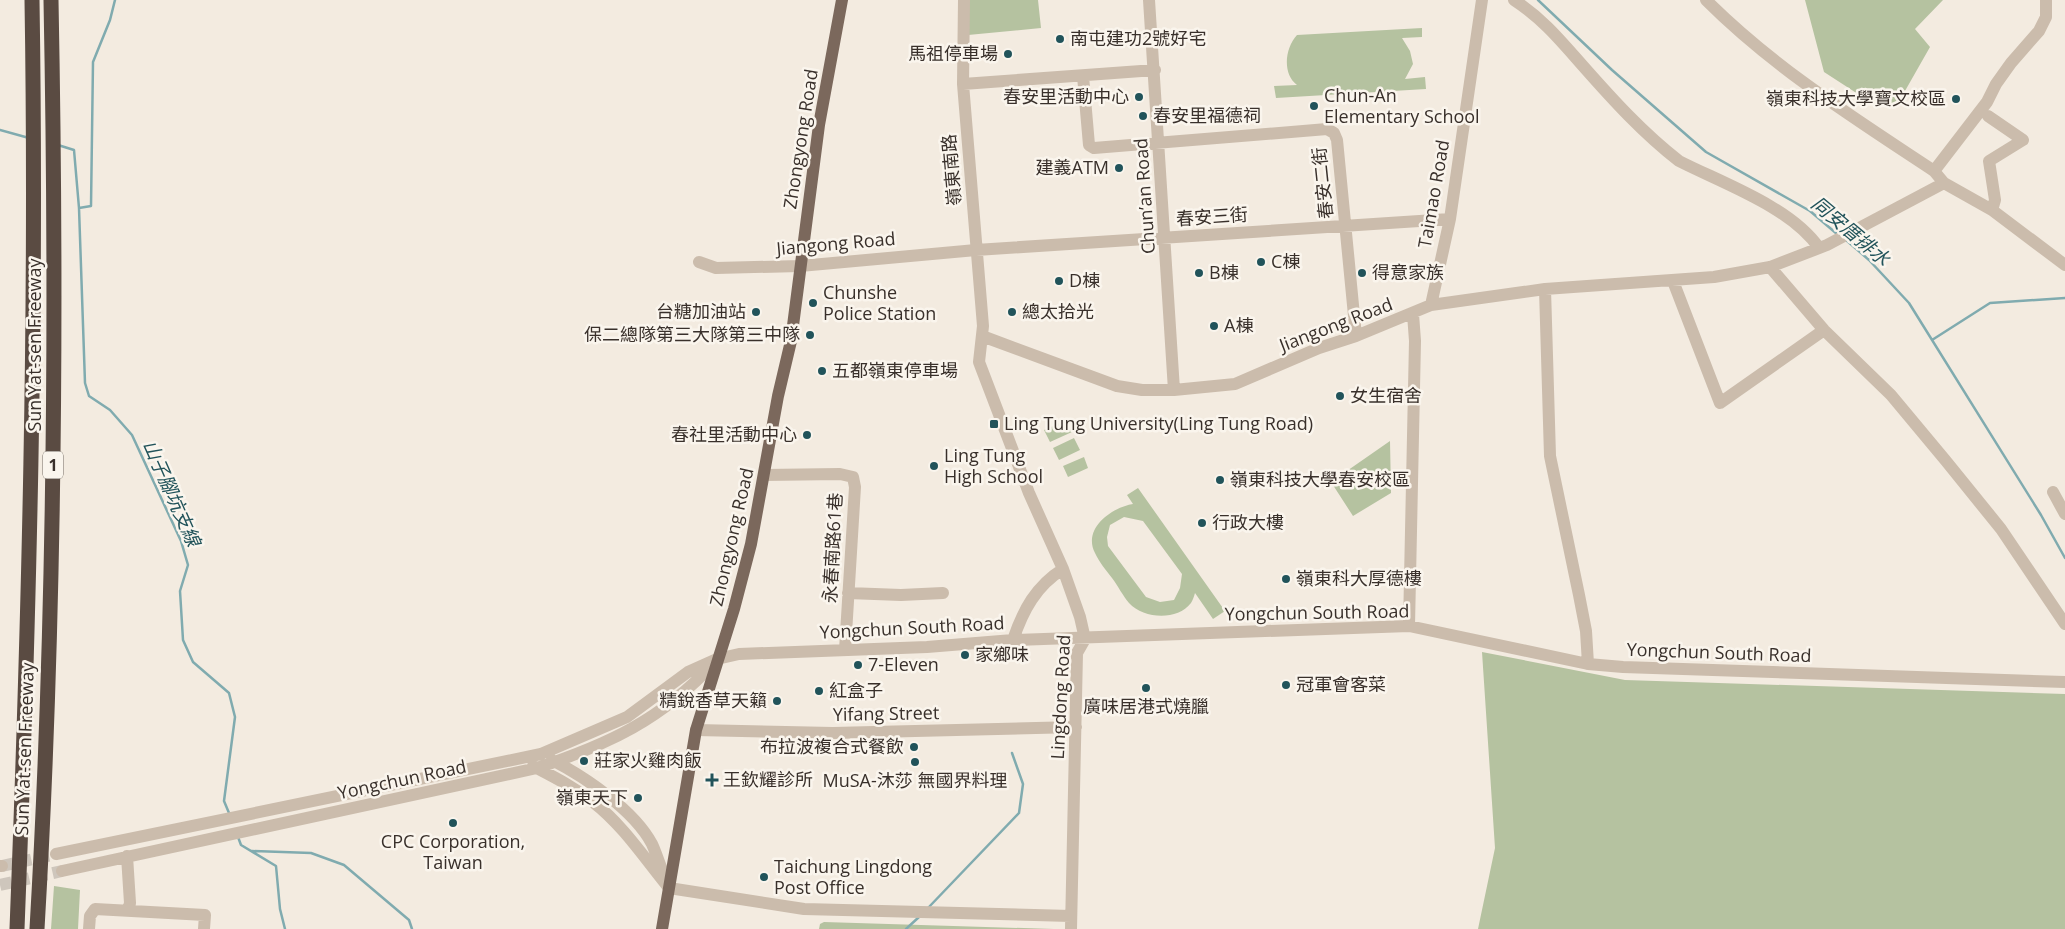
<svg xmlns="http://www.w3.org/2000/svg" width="2065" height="929" viewBox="0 0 2065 929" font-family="'Open Sans','Noto Sans TC',sans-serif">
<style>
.green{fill:#b5c2a0;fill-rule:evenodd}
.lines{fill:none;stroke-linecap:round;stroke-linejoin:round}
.stream{stroke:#80abaf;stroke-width:2.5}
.minor-tunnel{stroke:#cec6bc;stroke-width:12;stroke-dasharray:12 6;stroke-linecap:butt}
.minor{stroke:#cbbcac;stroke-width:12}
.major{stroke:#7b685c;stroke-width:12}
.highway{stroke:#5a4b42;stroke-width:15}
.poi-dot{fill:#21535a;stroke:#faf5ed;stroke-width:2}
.labels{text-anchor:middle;stroke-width:5;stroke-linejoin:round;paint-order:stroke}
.shield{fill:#faf5ed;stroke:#736b65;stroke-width:1}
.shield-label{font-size:16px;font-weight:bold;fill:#39302b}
.poi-label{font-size:18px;fill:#39302b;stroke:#faf5ed;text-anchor:start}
.street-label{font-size:18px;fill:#39302b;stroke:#faf5ed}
.water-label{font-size:19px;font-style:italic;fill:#21535a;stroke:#faf5ed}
</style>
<rect width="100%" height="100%" fill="#f3ebe0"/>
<path class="green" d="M 968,0 L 1038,0 L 1041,28 L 968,35 Z
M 1805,0 L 1943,0 L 1915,29 L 1930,47 L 1897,105 L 1878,107 L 1824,72 Z
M 1422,28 L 1422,37 L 1402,38 L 1410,51 L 1413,64 L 1405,79 L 1425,77 L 1426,89 L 1276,98 L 1274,86 L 1297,85 C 1282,74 1285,48 1297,35 Z
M 1066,420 L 1072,432 L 1050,442 L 1044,430 Z
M 1074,438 L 1080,450 L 1059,460 L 1053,448 Z
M 1390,441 L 1391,493 L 1353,516 L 1331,482 Z
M 1084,457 L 1088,468 L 1068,477 L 1063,466 Z
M 1138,488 L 1225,611 L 1213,619 L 1195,593 C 1194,596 1193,600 1191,603 C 1177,621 1144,619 1129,603 C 1123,596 1118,586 1112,578 C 1106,570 1099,562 1095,553 C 1082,528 1113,507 1133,504 L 1127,495 ZM 1124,517 L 1143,521 L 1182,574 L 1180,588 L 1174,600 L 1160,602 L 1146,597 L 1108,546 L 1107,537 L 1110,525 Z
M 1482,652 L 1625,680 L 2065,694 L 2065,929 L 1478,929 L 1495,848 Z
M 54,886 L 80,890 L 78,929 L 51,929 Z
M 824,922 L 1054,929 L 819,929 L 820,924 Z"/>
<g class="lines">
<path class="stream" d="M 1538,0 L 1612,70 L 1706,152 L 1810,211 L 1837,234
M 0,130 L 29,138
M 58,145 L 74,150 L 79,208 L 85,383 L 89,396 L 110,410 L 132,435 L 181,541 L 188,565 L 180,591 L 183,640 L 193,662 L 229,693 L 235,717 L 224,801 L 229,813
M 79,208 L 91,206 L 93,62 L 110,20 L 115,0
M 1846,240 L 1869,260 L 1909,303 L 2041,515 L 2065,558
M 1932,340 L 1990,303 L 2065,298
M 238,837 L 241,845 L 276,866 L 280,909 L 285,929
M 252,851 L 311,853 L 344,865 L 409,920 L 412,929
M 928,908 L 1019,813 L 1023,784 L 1012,753
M 906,929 L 919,917"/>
<path class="minor-tunnel" d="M 2,866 L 56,854
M 0,885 L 62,871"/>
<path class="minor" d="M 964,0 L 963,84 L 983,326 L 979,362 L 1029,493 L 1063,569 L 1080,617 L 1085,639 L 1077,653 L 1071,929
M 1149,0 L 1174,390
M 1514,0 C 1543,19 1560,40 1583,66 C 1613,100 1643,133 1679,161 C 1722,183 1791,207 1819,248
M 1706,0 C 1774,68 1854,118 1934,171 L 1944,183 L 1992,210 L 2065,265
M 1083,76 L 1089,145 L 1094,148 L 1327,129 L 1334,133 L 1337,140 L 1356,336
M 963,84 L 1155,70
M 1988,116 L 2023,140 L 1989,161 L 1995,200 L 1992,210
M 1934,171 L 1987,102 L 1996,84 L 2011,63 L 2039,31 L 2046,17 L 2046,0
M 699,262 L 716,268 L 800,266 L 976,250 L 1450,219
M 1770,267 L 1824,330 L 1891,395 L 1946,461 L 2001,529 L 2065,624
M 1673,281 L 1720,403 L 1824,330
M 1545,289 L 1550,456 L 1579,595 L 1586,631 L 1588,664
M 1431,305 L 1450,219 L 1482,0
M 982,336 L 1117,386 L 1142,390 L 1174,390 L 1235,384 L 1319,348 L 1356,336 L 1431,305 L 1545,289 L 1714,277 L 1770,267 L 1827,245 L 1944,183
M 764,475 L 840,474 L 853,477 L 855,487 L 845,650
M 2053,492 L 2065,514
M 848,593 L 901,595 L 943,593
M 1409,626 L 1415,341 L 1413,314
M 1013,640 C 1023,610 1036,586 1063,569
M 696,730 L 833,733 L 1076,727
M 552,760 C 585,777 634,810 652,844 C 657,855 660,866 665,877
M 533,766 C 554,777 574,787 593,802 C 623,825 645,859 669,888 L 804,909 L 1071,916
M 56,854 L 541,754 L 627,717 L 688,672 L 717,659 L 739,654 L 927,647 L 1013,640 L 1409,626 L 1588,664 L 1623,667 L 2065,682
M 127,856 L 130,903 L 128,910
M 0,866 L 2,866
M 62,871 L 537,768 C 609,744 661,720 714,663
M 89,929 L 90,916 L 95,909 L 205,915 L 204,929"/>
<path class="major" d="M 662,929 L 696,730 L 734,609 L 751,544 L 778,396 L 791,341 L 819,125 L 842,0"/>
<path class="highway" d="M 17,929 C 29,619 37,310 32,0
M 37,929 C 55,620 57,309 51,0"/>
</g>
<g class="poi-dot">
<circle cx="1060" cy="39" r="5"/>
<circle cx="1008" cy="54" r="5"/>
<circle cx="1139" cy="97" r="5"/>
<circle cx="1956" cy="99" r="5"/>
<circle cx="1314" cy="106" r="5"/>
<circle cx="1143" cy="116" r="5"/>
<circle cx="1119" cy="168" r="5"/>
<circle cx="1261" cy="262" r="5"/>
<circle cx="1199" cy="273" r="5"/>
<circle cx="1362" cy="273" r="5"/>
<circle cx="1059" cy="281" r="5"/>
<circle cx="813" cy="303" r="5"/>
<circle cx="756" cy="312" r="5"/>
<circle cx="1012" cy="312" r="5"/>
<circle cx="1214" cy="326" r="5"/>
<circle cx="810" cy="335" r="5"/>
<circle cx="822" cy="371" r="5"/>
<circle cx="1340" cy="396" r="5"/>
<rect x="989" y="419" width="10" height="10" rx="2.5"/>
<circle cx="807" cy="435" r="5"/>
<circle cx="934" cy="466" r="5"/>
<circle cx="1220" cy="480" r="5"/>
<circle cx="1202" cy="523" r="5"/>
<circle cx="1286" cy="579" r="5"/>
<circle cx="965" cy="655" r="5"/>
<circle cx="858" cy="665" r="5"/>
<circle cx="1286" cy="685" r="5"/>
<circle cx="1146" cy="688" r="5"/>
<circle cx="819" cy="691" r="5"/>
<circle cx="777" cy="701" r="5"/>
<circle cx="914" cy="747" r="5"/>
<circle cx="584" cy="761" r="5"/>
<circle cx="915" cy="762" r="5"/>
<path d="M709.5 772.5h5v5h5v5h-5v5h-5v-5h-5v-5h5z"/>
<circle cx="638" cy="798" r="5"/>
<circle cx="453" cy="823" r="5"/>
<circle cx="764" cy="877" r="5"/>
</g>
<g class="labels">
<rect class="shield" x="43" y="451.5" width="20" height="27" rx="4"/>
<g class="shield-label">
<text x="53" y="471">1</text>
</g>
<g class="poi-label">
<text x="1070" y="45">南屯建功2號好宅</text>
<text x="998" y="60" text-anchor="end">馬祖停車場</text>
<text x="1324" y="102">Chun-An<tspan x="1324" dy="21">Elementary School</tspan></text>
<text x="1129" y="103" text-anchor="end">春安里活動中心</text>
<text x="1946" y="105" text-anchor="end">嶺東科技大學寶文校區</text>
<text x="1153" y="122">春安里福德祠</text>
<text x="1109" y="174" text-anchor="end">建義ATM</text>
<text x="1271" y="268">C棟</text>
<text x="1209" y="279">B棟</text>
<text x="1372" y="279">得意家族</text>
<text x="1069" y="287">D棟</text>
<text x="823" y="299">Chunshe<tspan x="823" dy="21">Police Station</tspan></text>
<text x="746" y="318" text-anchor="end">台糖加油站</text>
<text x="1022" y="318">總太拾光</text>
<text x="1224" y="332">A棟</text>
<text x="800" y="341" text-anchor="end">保二總隊第三大隊第三中隊</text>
<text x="832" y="377">五都嶺東停車場</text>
<text x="1350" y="402">女生宿舍</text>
<text x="1004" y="430">Ling Tung University(Ling Tung Road)</text>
<text x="797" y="441" text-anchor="end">春社里活動中心</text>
<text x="944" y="462">Ling Tung<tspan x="944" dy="21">High School</tspan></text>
<text x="1230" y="486">嶺東科技大學春安校區</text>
<text x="1212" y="529">行政大樓</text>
<text x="1296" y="585">嶺東科大厚德樓</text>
<text x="975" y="661">家鄉味</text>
<text x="868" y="671">7-Eleven</text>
<text x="1296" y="691">冠軍會客菜</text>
<text x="829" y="697">紅盒子</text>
<text x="767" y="707" text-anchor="end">精銳香草天籟</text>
<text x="1146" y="713" text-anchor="middle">廣味居港式燒臘</text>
<text x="904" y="753" text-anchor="end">布拉波複合式餐飲</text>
<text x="594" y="767">莊家火雞肉飯</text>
<text x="723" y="786">王欽耀診所</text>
<text x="915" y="787" text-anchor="middle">MuSA-沐莎 無國界料理</text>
<text x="628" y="804" text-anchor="end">嶺東天下</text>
<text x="453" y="848" text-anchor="middle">CPC Corporation,<tspan x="453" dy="21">Taiwan</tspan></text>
<text x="774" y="873">Taichung Lingdong<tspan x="774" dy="21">Post Office</tspan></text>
</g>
<g class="street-label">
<text transform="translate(801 139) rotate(-81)" y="6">Zhongyong Road</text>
<text transform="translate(952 170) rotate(-95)" y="6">嶺東南路</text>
<text transform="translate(1323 183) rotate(-96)" y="6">春安二街</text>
<text transform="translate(1434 194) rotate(-80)" y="6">Taimao Road</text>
<text transform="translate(1145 196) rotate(-94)" y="6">Chun’an Road</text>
<text transform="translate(1212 217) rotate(-4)" y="6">春安三街</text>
<text transform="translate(836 244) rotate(-5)" y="6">Jiangong Road</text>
<text transform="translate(1336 325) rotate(-21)" y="6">Jiangong Road</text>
<text transform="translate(35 345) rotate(-90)" y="6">Sun Yat-sen Freeway</text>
<text transform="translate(732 537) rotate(-77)" y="6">Zhongyong Road</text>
<text transform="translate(833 548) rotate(-87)" y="6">永春南路61巷</text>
<text transform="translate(1317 613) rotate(-1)" y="6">Yongchun South Road</text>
<text transform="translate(912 628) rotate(-3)" y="6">Yongchun South Road</text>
<text transform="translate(1719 653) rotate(2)" y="6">Yongchun South Road</text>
<text transform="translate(1061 697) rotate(-87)" y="6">Lingdong Road</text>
<text transform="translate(886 714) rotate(-1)" y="6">Yifang Street</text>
<text transform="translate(25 749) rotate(-88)" y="6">Sun Yat-sen Freeway</text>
<text transform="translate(402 780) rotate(-12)" y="6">Yongchun Road</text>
</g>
<g class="water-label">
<text transform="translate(1851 231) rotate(40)" y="7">同安厝排水</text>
<text transform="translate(172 493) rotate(66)" y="7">山子腳坑支線</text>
</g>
</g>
</svg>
